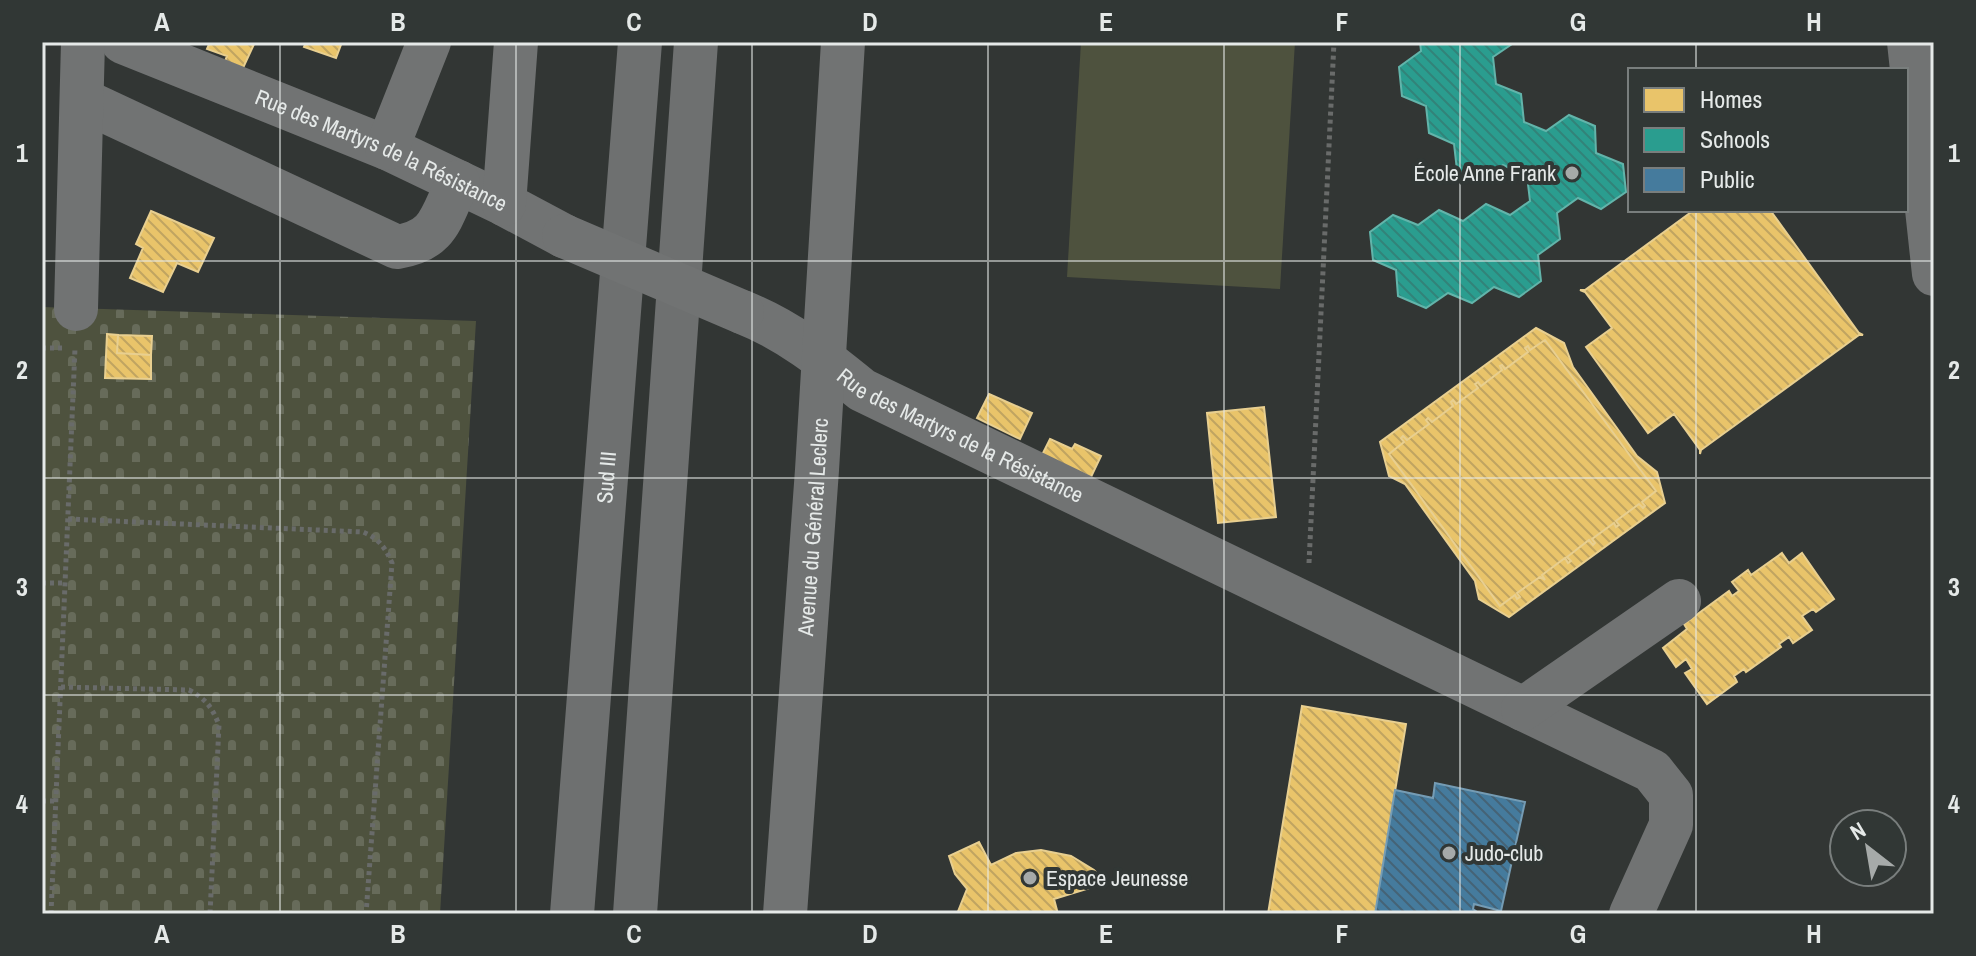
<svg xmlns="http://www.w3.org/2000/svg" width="1976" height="956" viewBox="0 0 1976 956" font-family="'Archivo Narrow',sans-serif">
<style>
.grass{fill:#4e523e}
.cemetery{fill:url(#cemetery-stones)}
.homes{fill:url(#homes-back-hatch);stroke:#e8cf90;stroke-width:2;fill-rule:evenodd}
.schools{fill:url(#schools-back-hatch);stroke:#62b4aa;stroke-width:2}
.public{fill:url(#public-back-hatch);stroke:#759cb4;stroke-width:2}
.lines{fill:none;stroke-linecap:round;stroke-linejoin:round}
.path{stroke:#696b6a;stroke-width:5;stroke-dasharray:4 4;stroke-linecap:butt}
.minor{stroke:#717373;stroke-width:44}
.highway{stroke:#6e7070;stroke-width:44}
.minor-bridge{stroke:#717373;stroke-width:44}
.grid{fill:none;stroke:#e5e9e8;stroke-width:2;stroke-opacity:0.55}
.poi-dot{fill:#a6aaa9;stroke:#313735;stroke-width:3}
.labels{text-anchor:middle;stroke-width:8;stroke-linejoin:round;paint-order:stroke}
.street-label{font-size:22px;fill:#e5e9e8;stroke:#313735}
.poi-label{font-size:22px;fill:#e5e9e8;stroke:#313735;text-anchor:start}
.neatline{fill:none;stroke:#e5e9e8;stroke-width:3}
.grid-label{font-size:26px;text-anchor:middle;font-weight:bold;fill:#e5e9e8}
</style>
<defs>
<pattern id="cemetery-stones" width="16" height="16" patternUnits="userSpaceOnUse" patternTransform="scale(2)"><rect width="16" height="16" fill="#4e523e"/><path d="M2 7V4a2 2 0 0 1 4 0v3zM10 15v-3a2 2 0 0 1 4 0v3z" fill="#676b5a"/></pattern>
<pattern id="homes-back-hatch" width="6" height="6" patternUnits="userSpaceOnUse" patternTransform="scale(2)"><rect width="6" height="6" fill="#e9c46a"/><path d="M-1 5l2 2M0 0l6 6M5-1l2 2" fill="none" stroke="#c0a461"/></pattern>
<pattern id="schools-back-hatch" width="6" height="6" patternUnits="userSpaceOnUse" patternTransform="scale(2)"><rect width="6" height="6" fill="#2a9d8f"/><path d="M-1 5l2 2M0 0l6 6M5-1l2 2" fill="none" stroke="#328379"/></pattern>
<pattern id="public-back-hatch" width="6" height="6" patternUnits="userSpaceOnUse" patternTransform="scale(2)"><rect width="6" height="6" fill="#457b9d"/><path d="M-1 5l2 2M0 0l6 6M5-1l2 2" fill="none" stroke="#456376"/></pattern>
</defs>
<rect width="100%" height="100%" fill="#323634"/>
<path class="grass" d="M 1081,42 L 1295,42 L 1280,289 L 1067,277 Z"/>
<path class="cemetery" d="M 42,307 L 476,321 L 440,914 L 42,914 Z"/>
<path class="homes" d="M 210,42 L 255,42 L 243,68 L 225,61 L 227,56 L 207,49 Z
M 306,42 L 342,42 L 336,58 L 304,47 Z
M 1694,210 L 1770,210 L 1859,333 L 1863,335 L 1859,335 L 1701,450 L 1700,454 L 1700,450 L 1674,414 L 1648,433 L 1586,347 L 1612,328 L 1585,292 L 1580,290 L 1585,290 Z
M 151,211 L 214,238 L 198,272 L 177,263 L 163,292 L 130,278 L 143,248 L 136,244 Z
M 1536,328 L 1564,343 L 1573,367 L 1637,456 L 1657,472 L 1665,503 L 1509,617 L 1479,599 L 1475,581 L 1405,484 L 1389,476 L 1380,442 ZM 1545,340 L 1656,491 L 1642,502 L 1645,506 L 1643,508 L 1639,504 L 1616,521 L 1619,525 L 1616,527 L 1614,523 L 1592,539 L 1595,543 L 1593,545 L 1589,540 L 1567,557 L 1571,561 L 1568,563 L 1565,558 L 1542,575 L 1545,580 L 1540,577 L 1517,593 L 1520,597 L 1517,599 L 1515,595 L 1500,606 L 1389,454 L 1404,442 L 1401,438 L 1403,436 L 1407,440 L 1429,424 L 1426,420 L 1428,418 L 1432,422 L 1453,406 L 1451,402 L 1453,400 L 1456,404 L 1478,388 L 1475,384 L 1478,382 L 1481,386 L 1502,370 L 1500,366 L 1502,365 L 1505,369 L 1528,352 L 1525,348 L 1528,346 L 1530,350 Z
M 107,334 L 118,335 L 117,353 L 151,355 L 151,379 L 105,378 Z
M 118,335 L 152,336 L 151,355 L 117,353 Z
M 1545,340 L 1656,491 L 1642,502 L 1645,506 L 1643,508 L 1639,504 L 1616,521 L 1619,525 L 1616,527 L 1614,523 L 1592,539 L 1595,543 L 1593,545 L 1589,540 L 1567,557 L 1571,561 L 1568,563 L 1565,558 L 1542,575 L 1545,580 L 1540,577 L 1517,593 L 1520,597 L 1517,599 L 1515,595 L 1500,606 L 1389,454 L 1404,442 L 1401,438 L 1403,436 L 1407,440 L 1429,424 L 1426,420 L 1428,418 L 1432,422 L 1453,406 L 1451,402 L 1453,400 L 1456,404 L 1478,388 L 1475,384 L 1478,382 L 1481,386 L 1502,370 L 1500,366 L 1502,365 L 1505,369 L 1528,352 L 1525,348 L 1528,346 L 1530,350 Z
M 989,394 L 1032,413 L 1020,439 L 977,418 Z
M 1264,407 L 1276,517 L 1218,523 L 1207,413 Z
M 1050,439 L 1072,449 L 1075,444 L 1101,456 L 1091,477 L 1042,455 Z
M 1782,553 L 1789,563 L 1802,553 L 1834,599 L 1816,612 L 1813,609 L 1802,616 L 1812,630 L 1793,643 L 1789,637 L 1779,644 L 1781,647 L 1746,672 L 1744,669 L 1734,676 L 1737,682 L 1707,704 L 1685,673 L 1692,669 L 1686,659 L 1676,667 L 1663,648 L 1687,629 L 1684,624 L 1729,591 L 1732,596 L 1739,591 L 1732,582 L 1748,570 L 1751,575 Z
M 1302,706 L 1406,724 L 1375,914 L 1268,914 Z
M 979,842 L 991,865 L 1016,853 L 1041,850 L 1071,856 L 1094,870 L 1106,883 L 1054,899 L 1058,914 L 957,914 L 967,889 L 955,874 L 949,856 Z"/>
<path class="schools" d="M 1420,42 L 1515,42 L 1493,57 L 1496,84 L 1521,94 L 1524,122 L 1546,131 L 1569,115 L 1595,126 L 1596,153 L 1623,164 L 1626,192 L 1601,209 L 1578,198 L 1557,213 L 1560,239 L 1538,255 L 1541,281 L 1519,297 L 1494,287 L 1472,303 L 1448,293 L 1426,308 L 1398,296 L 1396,270 L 1373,260 L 1370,232 L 1393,215 L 1418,225 L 1439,210 L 1463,221 L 1486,204 L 1510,215 L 1530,201 L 1527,176 L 1503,165 L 1482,182 L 1457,170 L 1454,144 L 1429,133 L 1426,106 L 1402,96 L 1399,67 L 1421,51 Z"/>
<path class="public" d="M 1435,783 L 1525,802 L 1501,911 L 1474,904 L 1473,909 L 1480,914 L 1375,914 L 1395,790 L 1433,798 Z"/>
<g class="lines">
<path class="path" d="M 42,348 L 65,348
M 68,519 L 363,532 C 379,539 385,547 392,563 L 366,914
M 1309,563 L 1334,42
M 42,583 L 65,583
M 61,687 L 189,690 C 206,699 212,707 219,725 L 210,914
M 42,801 L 55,801
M 51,914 L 75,348"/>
<g class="minor">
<path id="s1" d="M 123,42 L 387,148 L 504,204 L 564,236"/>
<path d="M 1909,42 L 1934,274"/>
<path d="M 82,100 L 397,247 C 440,240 440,218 458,182"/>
<path d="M 387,148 L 429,42"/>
<path d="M 504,204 L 516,42"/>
<path d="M 76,309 L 83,42"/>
<path id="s2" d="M 742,312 C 788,330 824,359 862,390 L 1652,771 L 1671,795 L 1671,825 L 1631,914"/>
<path d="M 1523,709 L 1679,601"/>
<path id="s3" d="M 785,914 L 817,470 L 843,42"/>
</g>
<g class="highway">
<path id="s4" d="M 572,914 L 640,42"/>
<path d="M 635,914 L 696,42"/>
</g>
<path class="minor-bridge" d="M 564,236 L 742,312"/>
</g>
<path class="grid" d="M 280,42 L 280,914M 516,42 L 516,914M 752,42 L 752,914M 988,42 L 988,914M 1224,42 L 1224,914M 1460,42 L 1460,914M 1696,42 L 1696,70M 1696,210 L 1696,914M 42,261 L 1934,261M 42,478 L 1934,478M 42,695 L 1934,695"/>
<g class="poi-dot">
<circle cx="1572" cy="173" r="8"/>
<circle cx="1449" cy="853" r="8"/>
<circle cx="1030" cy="878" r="8"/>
</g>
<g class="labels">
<g class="street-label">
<text dy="8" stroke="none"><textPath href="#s1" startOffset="280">Rue des Martyrs de la Résistance</textPath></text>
<text dy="8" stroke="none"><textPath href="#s2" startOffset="252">Rue des Martyrs de la Résistance</textPath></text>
<text dy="8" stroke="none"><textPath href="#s4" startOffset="438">Sud III</textPath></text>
<text dy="8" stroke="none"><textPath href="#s3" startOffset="388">Avenue du Général Leclerc</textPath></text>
</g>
<g class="poi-label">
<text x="1556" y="181" text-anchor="end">École Anne Frank</text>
<text x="1465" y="861">Judo-club</text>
<text x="1046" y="886">Espace Jeunesse</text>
</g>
</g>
<rect width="1976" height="956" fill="none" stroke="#313735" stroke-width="88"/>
<rect x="1628" y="68" width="280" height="144" fill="#313735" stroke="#797e7d" stroke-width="2"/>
<rect x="1644" y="88" width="40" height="24" fill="#e9c46a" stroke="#797e7d" stroke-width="2"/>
<text x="1700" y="108" font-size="24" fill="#e5e9e8">Homes</text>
<rect x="1644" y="128" width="40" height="24" fill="#2a9d8f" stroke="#797e7d" stroke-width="2"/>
<text x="1700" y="148" font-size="24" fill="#e5e9e8">Schools</text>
<rect x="1644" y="168" width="40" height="24" fill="#457b9d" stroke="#797e7d" stroke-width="2"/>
<text x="1700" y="188" font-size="24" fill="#e5e9e8">Public</text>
<g transform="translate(1868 848) rotate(329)"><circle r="38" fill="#313735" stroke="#797e7d" stroke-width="2"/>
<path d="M0-6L14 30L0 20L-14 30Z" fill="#a6aaa9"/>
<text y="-12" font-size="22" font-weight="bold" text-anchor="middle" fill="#e5e9e8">N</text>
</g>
<rect x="44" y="44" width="1888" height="868" class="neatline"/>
<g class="grid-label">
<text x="162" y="31">A</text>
<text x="398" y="31">B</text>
<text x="634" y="31">C</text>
<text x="870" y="31">D</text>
<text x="1106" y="31">E</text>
<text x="1342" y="31">F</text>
<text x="1578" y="31">G</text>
<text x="1814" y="31">H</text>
<text x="22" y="162">1</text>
<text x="1954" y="162">1</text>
<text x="22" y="379">2</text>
<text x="1954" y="379">2</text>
<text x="22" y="596">3</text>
<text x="1954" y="596">3</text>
<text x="22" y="813">4</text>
<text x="1954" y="813">4</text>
<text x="162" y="943">A</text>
<text x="398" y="943">B</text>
<text x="634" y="943">C</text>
<text x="870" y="943">D</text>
<text x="1106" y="943">E</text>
<text x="1342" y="943">F</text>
<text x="1578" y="943">G</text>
<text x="1814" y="943">H</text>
</g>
</svg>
